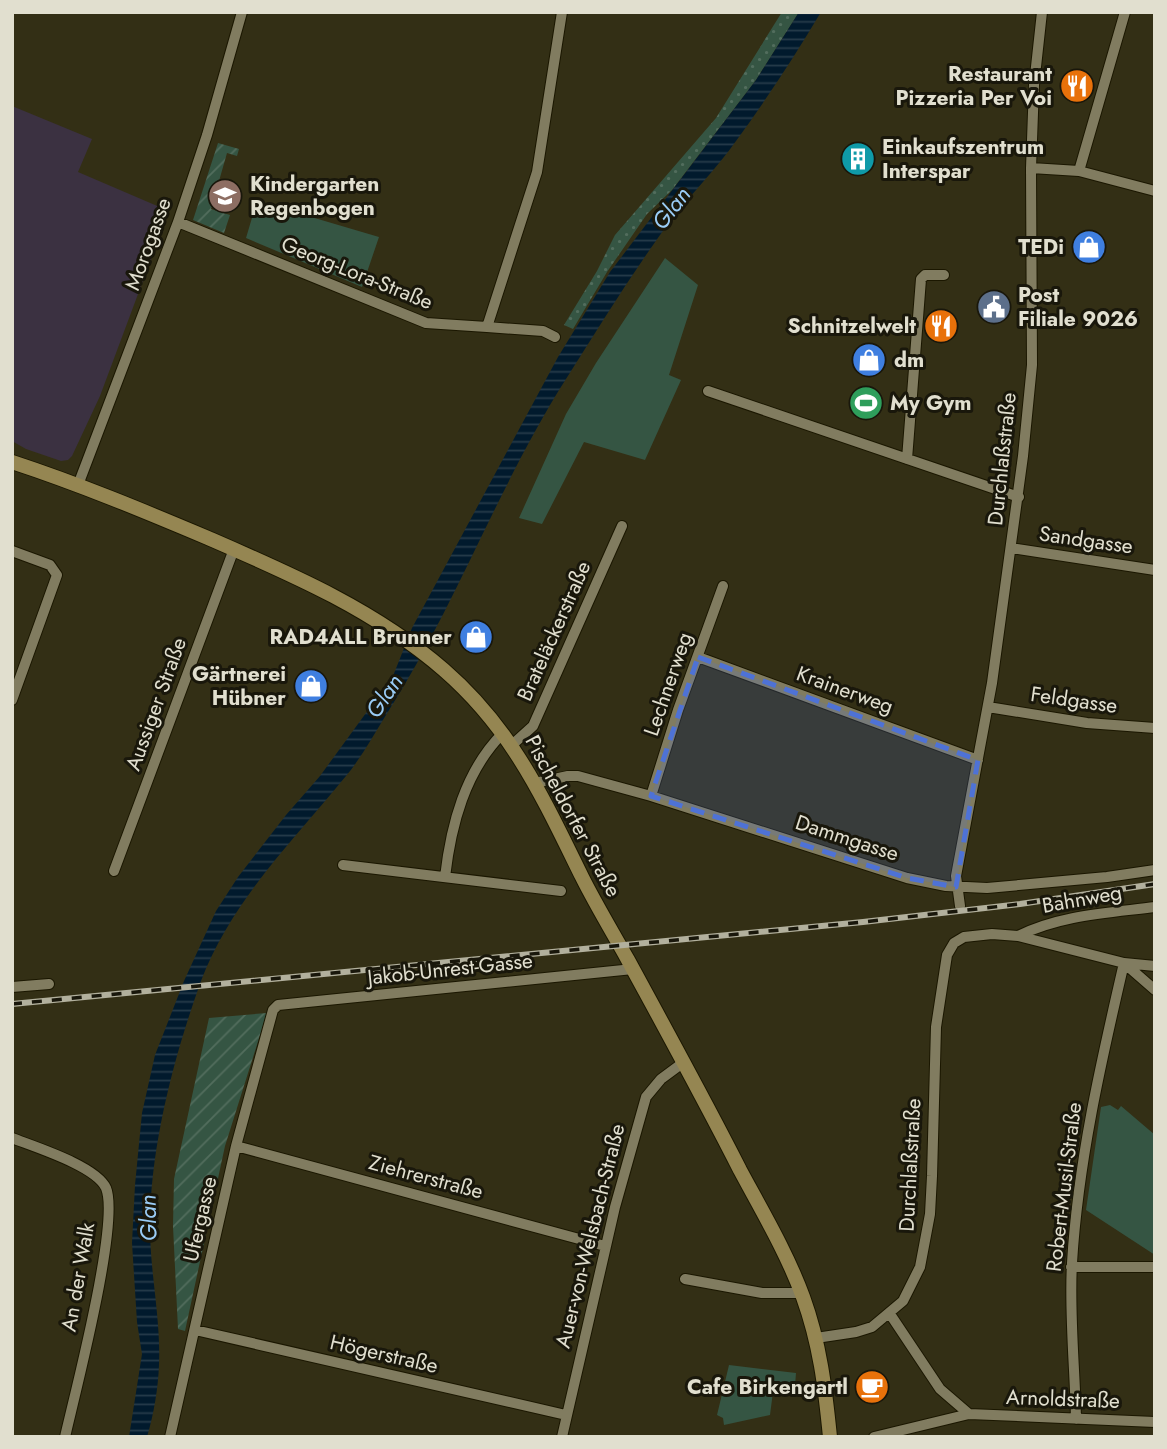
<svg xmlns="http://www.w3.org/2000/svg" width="1167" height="1449" viewBox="0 0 1167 1449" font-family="Jost,sans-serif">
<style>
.industrial{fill:#3b3141}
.grass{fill:url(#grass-dots)}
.park{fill:#355543}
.garden{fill:url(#garden-furrows)}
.water{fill:url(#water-rules)}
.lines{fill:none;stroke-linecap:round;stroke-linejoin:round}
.street-casing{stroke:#1b1700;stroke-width:12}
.secondary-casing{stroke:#1b1700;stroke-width:16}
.street{stroke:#817c60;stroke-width:10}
.secondary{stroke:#958652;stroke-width:14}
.rail-casing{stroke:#b2b09d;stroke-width:6}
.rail{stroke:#19170b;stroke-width:3.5;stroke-dasharray:10;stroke-linecap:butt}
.marked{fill:#4e72d6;fill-opacity:0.2;stroke:#4e72d6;stroke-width:5;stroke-dasharray:14 9;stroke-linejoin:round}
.labels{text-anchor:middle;stroke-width:6;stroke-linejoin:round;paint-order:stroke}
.poi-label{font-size:21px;font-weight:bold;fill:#e1dfcf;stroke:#19170b;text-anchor:end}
.street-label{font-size:21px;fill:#e1dfcf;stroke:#19170b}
.water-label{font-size:23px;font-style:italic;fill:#9accf6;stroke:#19170b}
</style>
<defs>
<pattern id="grass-dots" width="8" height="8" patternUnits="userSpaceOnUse" patternTransform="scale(1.75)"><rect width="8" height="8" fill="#355543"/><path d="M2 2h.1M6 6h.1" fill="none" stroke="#526d5d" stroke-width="1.8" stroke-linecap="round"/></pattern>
<pattern id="garden-furrows" width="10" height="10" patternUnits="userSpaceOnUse" patternTransform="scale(1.75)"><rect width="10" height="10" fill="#355543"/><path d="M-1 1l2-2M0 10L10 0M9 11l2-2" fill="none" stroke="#526d5d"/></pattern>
<pattern id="water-rules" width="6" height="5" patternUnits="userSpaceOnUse" patternTransform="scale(1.75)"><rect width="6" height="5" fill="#011a2d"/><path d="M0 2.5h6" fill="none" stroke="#263b4a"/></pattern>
</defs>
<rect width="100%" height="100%" fill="#332f15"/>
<path class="industrial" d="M 12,106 L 92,139 L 78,172 L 169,211 L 100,396 L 72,456 L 68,460 L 61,461 L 26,449 L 12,441 Z"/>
<path class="grass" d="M 782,12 L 799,12 L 756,80 L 672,190 L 647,214 L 607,272 L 573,329 L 564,325 L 597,271 L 615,235 L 716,118 Z"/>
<path class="park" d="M 257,201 L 379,237 L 362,287 L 246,238 Z
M 665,258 L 698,285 L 669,375 L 681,380 L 645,460 L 584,442 L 542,524 L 519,518 L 566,414 L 596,363 Z
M 1110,1105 L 1118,1110 L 1121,1106 L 1155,1135 L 1155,1255 L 1086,1210 L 1101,1107 Z
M 729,1365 L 796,1373 L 795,1386 L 774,1384 L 770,1415 L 724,1425 L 723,1418 L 717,1415 Z"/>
<path class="garden" d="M 218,143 L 239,149 L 237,156 L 227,153 L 211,209 L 230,215 L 224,233 L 193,220 Z
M 267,1013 L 225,1146 L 185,1331 L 178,1329 L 173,1226 L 174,1179 L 209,1018 Z"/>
<path class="water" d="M 799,12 L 821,12 C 795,56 766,100 736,141 C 717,168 694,191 674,216 C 635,268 601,324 566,379 C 498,486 455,608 386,715 C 373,736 361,758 346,776 C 292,842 232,900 201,981 C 174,1056 150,1147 150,1227 C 150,1273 161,1319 159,1365 C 158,1389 154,1413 147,1437 L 129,1437 L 142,1354 L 137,1322 L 132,1243 L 135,1185 L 142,1113 L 155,1055 L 184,981 L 216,911 L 238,877 L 286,815 L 320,776 L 393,676 L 412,628 L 558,357 L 610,272 L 756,80 Z"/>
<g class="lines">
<g class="street-casing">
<path id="street" d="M 1031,168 L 1079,171 L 1155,191
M 1079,171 L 1125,12
M 178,222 L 426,323 L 487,327 L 537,172 L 562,12
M 487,327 L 543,331 L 555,337
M 708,391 L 1019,497
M 907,459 L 921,279 L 925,275 L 944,275
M 78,485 L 178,222 L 207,135 L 242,12
M 1011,548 L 1155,570
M 12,551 L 50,565 L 57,575 L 12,700
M 698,657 L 978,760
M 988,707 L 1087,723 L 1155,728
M 512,745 L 533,726 L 622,526
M 535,783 L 568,776 L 578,776 L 651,796 L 907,878 L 946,886 L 987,888 L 1107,877 L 1155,870
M 651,796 L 678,710 L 723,586
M 343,865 L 561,891
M 114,871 L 234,549
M 445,877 C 451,825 465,771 503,733
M 960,906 L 956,876 L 992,683 L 1023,456 L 1032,365 L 1031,168 L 1034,85 L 1042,12
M 1018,936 C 1060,915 1108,913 1155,907
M 1124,963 L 1155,966
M 12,987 L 49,984
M 12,1138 C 35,1147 96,1166 106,1188 C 120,1222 75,1393 65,1437
M 236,1146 L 605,1246
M 1071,1267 L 1155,1267
M 685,1279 L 762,1293 L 801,1293
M 890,1314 L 940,1389 L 969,1414
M 195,1330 L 566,1415
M 816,1338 L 856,1332 L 872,1327 L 903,1301 L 920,1267 L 930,1214 L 932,1176 L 936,1027 L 947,955 L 954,943 L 964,937 L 992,934 L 1018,936 L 1124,963 L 1155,990
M 1076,1419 C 1075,1369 1069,1312 1072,1263 C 1078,1162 1101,1062 1124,963
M 170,1437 L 236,1146 L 273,1010 L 278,1005 L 633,969
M 562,1437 L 615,1207 L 646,1097 L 661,1079 L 684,1062
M 874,1437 L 969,1414 L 1155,1422"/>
</g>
<g class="secondary-casing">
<path id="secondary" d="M 12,462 C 79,484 144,511 208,538 C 291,574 375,610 444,670 C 513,730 543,798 582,877 C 596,905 613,933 628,960 C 666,1030 704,1099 740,1170 C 762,1211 787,1253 803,1297 C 820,1344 825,1387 830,1437"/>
</g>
<use href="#street" class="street"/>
<use href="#secondary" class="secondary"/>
<g class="rail-casing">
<path id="rail" d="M 12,1004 L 863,922 L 1020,904 L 1155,884"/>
</g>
<use href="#rail" class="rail"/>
</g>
<path class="marked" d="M 698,657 L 978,760 L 956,887 L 907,878 L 651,796 Z"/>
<defs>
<g id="restaurant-disc" transform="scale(1.75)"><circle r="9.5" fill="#e8710a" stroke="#19170b"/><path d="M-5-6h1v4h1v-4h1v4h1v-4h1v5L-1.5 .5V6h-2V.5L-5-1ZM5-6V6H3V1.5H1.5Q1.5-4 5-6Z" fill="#fff"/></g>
<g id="building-disc" transform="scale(1.75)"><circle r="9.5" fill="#0f9aa8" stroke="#19170b"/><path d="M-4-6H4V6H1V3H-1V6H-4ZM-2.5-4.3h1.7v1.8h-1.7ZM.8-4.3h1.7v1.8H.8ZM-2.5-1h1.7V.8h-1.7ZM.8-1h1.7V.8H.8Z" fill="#fff"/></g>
<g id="school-disc" transform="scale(1.75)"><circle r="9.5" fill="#8d6e63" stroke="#19170b"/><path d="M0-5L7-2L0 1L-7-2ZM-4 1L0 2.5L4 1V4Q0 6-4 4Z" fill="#fff"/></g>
<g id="shop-disc" transform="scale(1.75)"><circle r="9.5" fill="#3f7fe0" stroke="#19170b"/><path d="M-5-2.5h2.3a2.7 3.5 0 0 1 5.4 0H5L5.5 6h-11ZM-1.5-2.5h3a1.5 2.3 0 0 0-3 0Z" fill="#fff"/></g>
<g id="civic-disc" transform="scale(1.75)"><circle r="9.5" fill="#5c6f8a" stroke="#19170b"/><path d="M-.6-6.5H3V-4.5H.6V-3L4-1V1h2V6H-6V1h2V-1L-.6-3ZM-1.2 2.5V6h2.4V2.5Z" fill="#fff"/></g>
<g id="stadium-disc" transform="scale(1.75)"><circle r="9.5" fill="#2e9e5b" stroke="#19170b"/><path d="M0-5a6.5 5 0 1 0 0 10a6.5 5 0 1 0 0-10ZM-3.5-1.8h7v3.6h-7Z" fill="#fff"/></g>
<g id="cafe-disc" transform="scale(1.75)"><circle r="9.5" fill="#e8710a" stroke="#19170b"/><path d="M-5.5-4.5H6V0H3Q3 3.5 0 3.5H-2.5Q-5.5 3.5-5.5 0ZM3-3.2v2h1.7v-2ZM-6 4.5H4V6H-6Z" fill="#fff"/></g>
</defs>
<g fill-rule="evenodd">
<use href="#restaurant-disc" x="1077" y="86"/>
<use href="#building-disc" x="858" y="159"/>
<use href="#school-disc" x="225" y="196"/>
<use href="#shop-disc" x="1089" y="247"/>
<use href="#civic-disc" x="994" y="307"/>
<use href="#restaurant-disc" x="941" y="326"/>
<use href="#shop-disc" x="869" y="360"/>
<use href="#stadium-disc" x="866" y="403"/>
<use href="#shop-disc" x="476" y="637"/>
<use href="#shop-disc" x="311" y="686"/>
<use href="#cafe-disc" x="872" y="1387"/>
</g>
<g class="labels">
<g class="poi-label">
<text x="1052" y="81">Restaurant<tspan x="1052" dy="24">Pizzeria Per Voi</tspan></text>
<text x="882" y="154" text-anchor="start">Einkaufszentrum<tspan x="882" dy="24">Interspar</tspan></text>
<text x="250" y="191" text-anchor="start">Kindergarten<tspan x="250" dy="24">Regenbogen</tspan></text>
<text x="1064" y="254">TEDi</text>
<text x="1018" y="302" text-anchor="start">Post<tspan x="1018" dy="24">Filiale 9026</tspan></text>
<text x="916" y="333">Schnitzelwelt</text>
<text x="894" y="367" text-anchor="start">dm</text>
<text x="890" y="410" text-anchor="start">My Gym</text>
<text x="452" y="644">RAD4ALL Brunner</text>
<text x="286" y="681">Gärtnerei<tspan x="286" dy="24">Hübner</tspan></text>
<text x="848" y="1394">Cafe Birkengartl</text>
</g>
<g class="street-label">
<text transform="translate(148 244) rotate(-70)" y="7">Morogasse</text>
<text transform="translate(357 273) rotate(22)" y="7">Georg-Lora-Straße</text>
<text transform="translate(1002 459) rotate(-84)" y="7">Durchlaßstraße</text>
<text transform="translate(1086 540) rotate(8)" y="7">Sandgasse</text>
<text transform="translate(554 631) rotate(-66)" y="7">Brateläckerstraße</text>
<text transform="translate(668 684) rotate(-71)" y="7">Lechnerweg</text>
<text transform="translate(845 690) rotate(20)" y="7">Krainerweg</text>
<text transform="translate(1074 700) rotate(8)" y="7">Feldgasse</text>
<text transform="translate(156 704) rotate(-70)" y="7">Aussiger Straße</text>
<text transform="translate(573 816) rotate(62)" y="7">Pischeldorfer Straße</text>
<text transform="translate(847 838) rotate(18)" y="7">Dammgasse</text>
<text transform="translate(1082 899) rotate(-10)" y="7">Bahnweg</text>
<text transform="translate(450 969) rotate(-6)" y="7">Jakob-Unrest-Gasse</text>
<text transform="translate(910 1165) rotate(-87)" y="7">Durchlaßstraße</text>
<text transform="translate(426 1177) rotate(15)" y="7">Ziehrerstraße</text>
<text transform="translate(1064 1187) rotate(-83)" y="7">Robert-Musil-Straße</text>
<text transform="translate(200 1219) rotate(-77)" y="7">Ufergasse</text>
<text transform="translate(590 1236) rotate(-76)" y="7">Auer-von-Welsbach-Straße</text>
<text transform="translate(78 1277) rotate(-80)" y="7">An der Walk</text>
<text transform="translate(384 1354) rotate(13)" y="7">Högerstraße</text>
<text transform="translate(1063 1399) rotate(2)" y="7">Arnoldstraße</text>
</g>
<g class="water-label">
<text transform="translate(671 208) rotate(-52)" y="8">Glan</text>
<text transform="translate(384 696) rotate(-56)" y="8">Glan</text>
<text transform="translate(148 1218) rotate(-91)" y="8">Glan</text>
</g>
</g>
<rect width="1167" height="1449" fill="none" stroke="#e1dfcf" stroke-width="28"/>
</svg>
